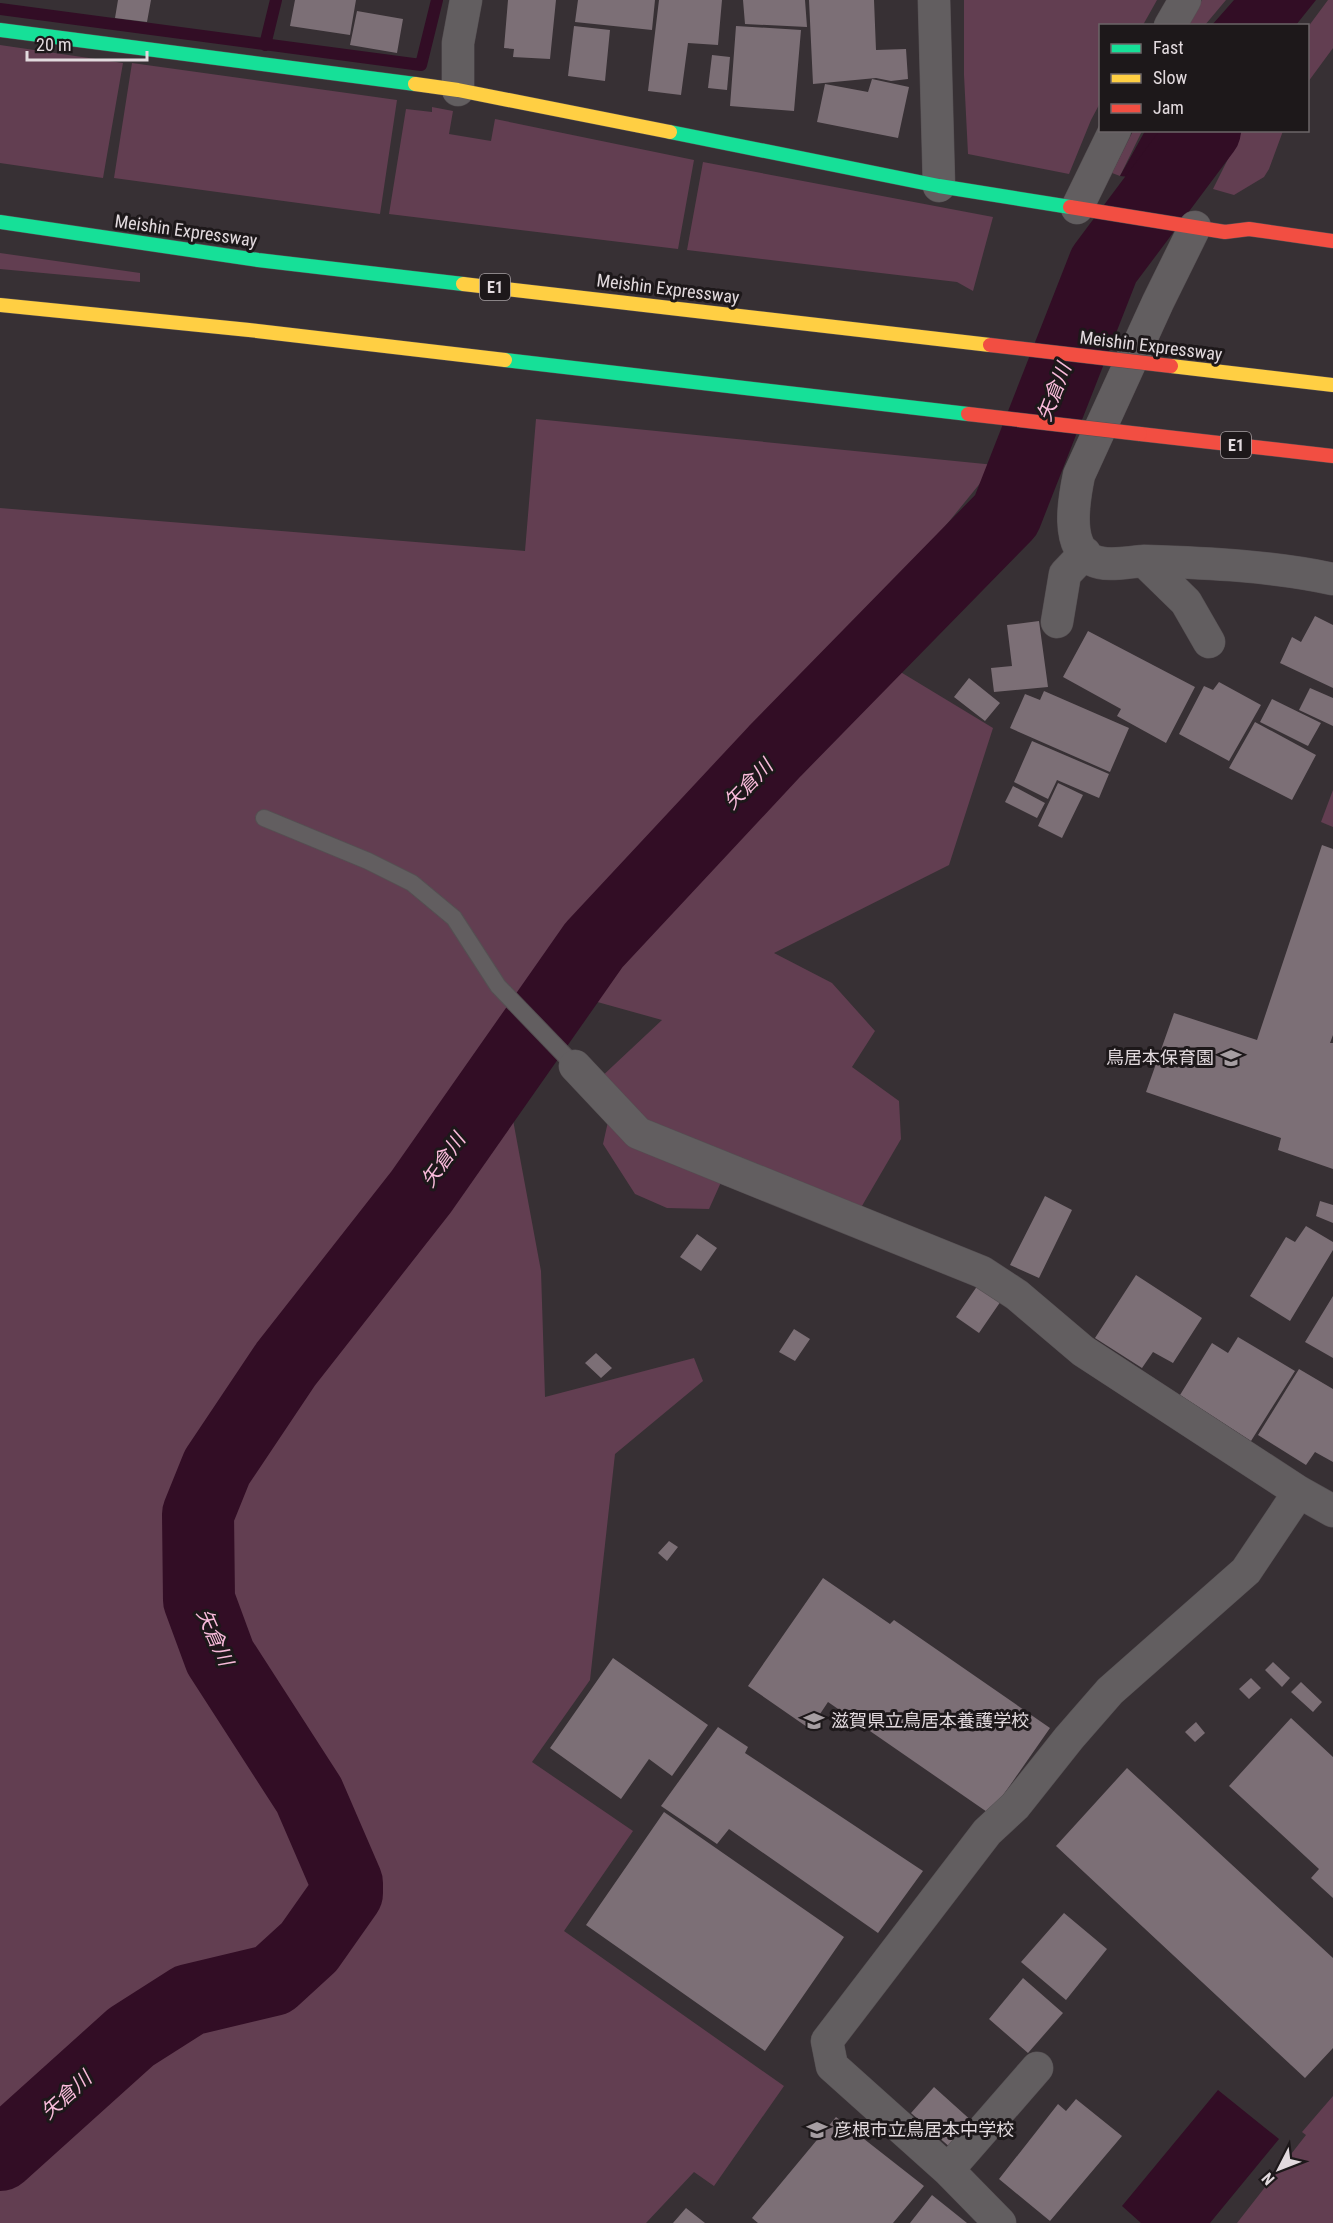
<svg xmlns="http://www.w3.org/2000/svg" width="1333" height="2223" viewBox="0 0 1333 2223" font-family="'Roboto Condensed','Noto Sans JP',sans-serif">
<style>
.green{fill:#623e51}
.water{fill:#320d25}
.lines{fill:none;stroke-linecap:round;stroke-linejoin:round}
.stream{stroke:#320d25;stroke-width:12}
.river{stroke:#320d25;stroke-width:72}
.building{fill:#7c6f76}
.lane-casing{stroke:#554f52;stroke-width:18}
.street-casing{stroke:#554f52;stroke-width:33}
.fast-casing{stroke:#554f52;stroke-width:15}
.slow-casing{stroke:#554f52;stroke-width:15}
.jam-casing{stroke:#554f52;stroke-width:15}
.lane{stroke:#625e60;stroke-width:16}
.street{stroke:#625e60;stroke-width:32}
.fast{stroke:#16e098;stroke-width:14}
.slow{stroke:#ffcf43;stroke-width:14}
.jam{stroke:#f24e42;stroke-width:14}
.jam-bridge-casing{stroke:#554f52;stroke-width:15;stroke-linecap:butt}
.jam-bridge{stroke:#f24e42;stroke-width:14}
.labels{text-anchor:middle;stroke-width:6;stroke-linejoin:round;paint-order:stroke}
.shield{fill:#1d181a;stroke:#a7a0a3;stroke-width:1.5}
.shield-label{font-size:16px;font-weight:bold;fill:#e2dade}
.street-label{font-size:18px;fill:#e2dade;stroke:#1d181a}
.poi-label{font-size:18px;fill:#e2dade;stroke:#1d181a;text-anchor:start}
.water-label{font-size:20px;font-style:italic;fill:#f8bada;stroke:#1d181a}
</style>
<rect width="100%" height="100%" fill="#373034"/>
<path class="green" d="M 964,0 L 1157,0 L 1143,25 L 1100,26 L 1100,103 L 1091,120 L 1069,174 L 968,154 L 964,75 Z
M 1202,0 L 1226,0 L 1205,25 L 1186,26 Z
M 1328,0 L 1333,0 L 1333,48 L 1308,82 L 1308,27 Z
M 0,45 L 123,63 L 103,178 L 0,163 Z
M 132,63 L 397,100 L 380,214 L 114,178 Z
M 432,107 L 453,111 L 449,134 L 491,141 L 495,119 L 694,160 L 678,249 L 389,214 L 406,109 L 432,112 Z
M 1133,131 L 1142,131 L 1120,176 L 1112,173 Z
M 1242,131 L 1283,131 L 1269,169 L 1264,177 L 1234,195 L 1213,189 Z
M 703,162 L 993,217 L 973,291 L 957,282 L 687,250 Z
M 0,253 L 140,273 L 140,282 L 0,269 Z
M 536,419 L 995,465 L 851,642 L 993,728 L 949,865 L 774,953 L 832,983 L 875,1031 L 852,1067 L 899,1101 L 901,1139 L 859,1211 L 662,1135 L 598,1080 L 662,1020 L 540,986 L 498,1039 L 541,1271 L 545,1397 L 694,1358 L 703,1381 L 615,1454 L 590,1680 L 532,1762 L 633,1831 L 564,1931 L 784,2086 L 714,2186 L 694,2172 L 646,2223 L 0,2223 L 0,508 L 525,551 Z
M 1333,790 L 1333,827 L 1321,822 Z
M 609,1117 L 722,1180 L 709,1209 L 667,1208 L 635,1194 L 603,1144 Z
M 1333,2096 L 1333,2223 L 1237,2223 L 1306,2135 L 1302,2132 Z"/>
<path class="water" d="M 1234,0 L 1316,0 L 1296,25 L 1212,25 Z
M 1145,131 L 1145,130 L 1232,131 L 1201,185 L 1120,176 Z
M 1218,2090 L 1279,2139 L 1210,2223 L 1141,2223 L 1122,2206 Z"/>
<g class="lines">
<path class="stream" d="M 0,9 L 421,65 L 437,0
M 265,45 L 276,0"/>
<path class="river" d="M 0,2155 L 131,2037 L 189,2000 L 273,1980 L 309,1947 L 347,1893 L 347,1883 L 309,1795 L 220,1657 L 199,1600 L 198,1514 L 217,1467 L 286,1364 L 421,1192 L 594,945 L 775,751 L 1006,515 L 1104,265 L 1205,130"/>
</g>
<path class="building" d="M 118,0 L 151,0 L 147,22 L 115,18 Z
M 295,0 L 356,0 L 350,35 L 290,26 Z
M 508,0 L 556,0 L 550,59 L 513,57 L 514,49 L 504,48 Z
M 578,0 L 655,0 L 652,30 L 575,22 Z
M 659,0 L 722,0 L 718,45 L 688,43 L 681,95 L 648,91 Z
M 743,0 L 805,0 L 807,27 L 745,24 Z
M 809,0 L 874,0 L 876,50 L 906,49 L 908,79 L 891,81 L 876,78 L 813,84 Z
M 357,11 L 403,19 L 397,53 L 350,45 Z
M 574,26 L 610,30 L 605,81 L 568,76 Z
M 736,26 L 801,30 L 794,111 L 730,106 Z
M 712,55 L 730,57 L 727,90 L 708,88 Z
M 872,79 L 909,87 L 898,138 L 817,122 L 825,84 L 868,92 Z
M 1315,616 L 1333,625 L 1333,688 L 1280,663 L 1292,637 L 1301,642 Z
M 1039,621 L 1048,687 L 994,692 L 991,668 L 1012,666 L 1007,625 Z
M 1088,631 L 1195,687 L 1166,743 L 1117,716 L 1121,709 L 1063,677 Z
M 969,678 L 1000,703 L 985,721 L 954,697 Z
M 1219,682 L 1261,705 L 1229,761 L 1179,734 L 1204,686 L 1213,690 Z
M 1310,688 L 1333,698 L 1333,726 L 1299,710 Z
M 1044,691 L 1129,728 L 1110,772 L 1010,728 L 1025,694 L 1040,700 Z
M 1272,699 L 1321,723 L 1308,746 L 1260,722 Z
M 1255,722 L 1316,755 L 1292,800 L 1229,768 Z
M 1032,741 L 1109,774 L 1099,798 L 1057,780 L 1048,799 L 1014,782 Z
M 1058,783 L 1083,795 L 1062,838 L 1038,826 Z
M 1013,786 L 1045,803 L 1037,818 L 1005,802 Z
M 1322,845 L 1333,849 L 1333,1035 L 1330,1043 L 1333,1043 L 1333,1169 L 1278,1150 L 1281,1138 L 1146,1092 L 1174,1013 L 1257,1040 Z
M 1045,1196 L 1072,1210 L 1039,1278 L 1010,1265 Z
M 1320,1201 L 1333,1205 L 1333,1223 L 1316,1216 Z
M 1306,1226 L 1333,1242 L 1333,1250 L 1290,1321 L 1250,1296 L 1286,1237 L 1295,1242 Z
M 697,1234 L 717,1248 L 701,1271 L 680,1257 Z
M 1136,1275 L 1202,1318 L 1173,1363 L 1153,1352 L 1142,1368 L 1095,1338 Z
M 980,1282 L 1003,1298 L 979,1333 L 956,1317 Z
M 1333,1296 L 1333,1358 L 1305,1342 Z
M 794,1329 L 810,1339 L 795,1361 L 779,1352 Z
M 1238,1337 L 1295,1371 L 1251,1441 L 1180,1395 L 1212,1343 L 1228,1353 Z
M 596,1353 L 612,1368 L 601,1378 L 585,1363 Z
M 1299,1369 L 1333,1389 L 1333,1462 L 1315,1452 L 1306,1465 L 1258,1435 Z
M 669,1541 L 678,1547 L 667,1561 L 658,1553 Z
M 823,1578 L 890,1624 L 894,1620 L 1050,1728 L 990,1814 L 828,1702 L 810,1729 L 748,1686 Z
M 613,1658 L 708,1725 L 672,1776 L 649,1759 L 621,1799 L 550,1748 Z
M 1273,1662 L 1290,1678 L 1282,1687 L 1265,1670 Z
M 1251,1678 L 1261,1688 L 1249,1699 L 1239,1689 Z
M 1301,1682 L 1322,1702 L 1313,1712 L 1291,1692 Z
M 1291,1718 L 1333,1757 L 1333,1898 L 1311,1878 L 1319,1869 L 1229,1786 Z
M 1196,1722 L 1205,1733 L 1195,1742 L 1185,1732 Z
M 718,1727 L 748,1747 L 745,1753 L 923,1871 L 878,1933 L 729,1829 L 717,1844 L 661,1806 Z
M 1127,1768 L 1333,1958 L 1333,2048 L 1305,2078 L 1056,1846 Z
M 664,1812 L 844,1937 L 765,2051 L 586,1925 Z
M 1064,1913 L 1107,1949 L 1066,2000 L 1021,1962 Z
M 1023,1978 L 1063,2013 L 1028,2053 L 989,2019 Z
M 934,2087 L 974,2123 L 952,2149 L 911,2113 Z
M 1076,2099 L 1122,2136 L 1050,2221 L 999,2179 L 1058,2104 L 1066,2111 Z
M 836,2117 L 924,2186 L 893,2223 L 758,2223 L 752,2218 Z
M 932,2195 L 967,2223 L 910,2223 Z
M 686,2208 L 705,2223 L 673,2223 Z"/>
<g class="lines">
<g class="lane-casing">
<path id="lane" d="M 264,818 L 368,861 L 412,883 L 454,918 L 498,986 L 575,1066"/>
</g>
<g class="street-casing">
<path id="street" d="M 934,0 L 939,186
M 1170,26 L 1185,0
M 458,90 L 458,43 L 466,0
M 1077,208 L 1115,130
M 1195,227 L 1158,302 L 1079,475 C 1074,499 1065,546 1092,560 C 1108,568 1130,561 1147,561 C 1208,563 1273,566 1333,579
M 1144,561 L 1186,602 L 1209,642
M 1057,622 L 1065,574 L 1085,553
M 575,1066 L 638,1133 L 982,1272 L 1017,1295 L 1083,1351 L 1299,1492 L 1333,1511
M 948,2170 L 1037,2068
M 1000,2223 L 948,2170 L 832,2066 L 827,2041 L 987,1832 L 1015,1806 L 1069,1738 L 1110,1691 L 1246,1571 L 1299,1492"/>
</g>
<g class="fast-casing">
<path id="fast" d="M 0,30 L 415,84
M 670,132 L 939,186 L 1070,207
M 0,222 L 258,260 L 463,284
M 505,360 L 968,414"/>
</g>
<g class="slow-casing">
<path id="slow" d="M 415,84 L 458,90 L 670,132
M 463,284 L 990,345
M 0,305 L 249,330 L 505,360
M 1171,366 L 1333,385"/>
</g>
<g class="jam-casing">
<path id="jam" d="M 1070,207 L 1225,232 L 1249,229 L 1333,241
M 1140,434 L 1333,456"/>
</g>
<use href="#lane" class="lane"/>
<use href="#street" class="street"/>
<use href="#fast" class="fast"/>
<use href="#slow" class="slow"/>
<use href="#jam" class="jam"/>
<g class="jam-bridge-casing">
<path id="jam-bridge" d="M 990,345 L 1171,366
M 968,414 L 1140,434"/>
</g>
<use href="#jam-bridge" class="jam-bridge"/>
</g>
<defs>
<g id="school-bare" transform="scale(1.62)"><path d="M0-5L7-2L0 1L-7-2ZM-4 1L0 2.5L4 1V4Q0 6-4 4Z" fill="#a69ea2" stroke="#1d181a" stroke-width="2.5" paint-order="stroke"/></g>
</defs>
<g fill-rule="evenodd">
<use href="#school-bare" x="1231" y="1058"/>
<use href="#school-bare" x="814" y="1721"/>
<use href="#school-bare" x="817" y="2130"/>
</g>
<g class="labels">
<g class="shield">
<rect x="480" y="274" width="30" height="26" rx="4.5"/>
<rect x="1221" y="432" width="30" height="26" rx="4.5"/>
</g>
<g class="shield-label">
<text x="495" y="293">E1</text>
<text x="1236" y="451">E1</text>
</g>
<g class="street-label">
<text transform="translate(186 231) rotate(8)" y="6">Meishin Expressway</text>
<text transform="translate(668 289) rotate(7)" y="6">Meishin Expressway</text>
<text transform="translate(1151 346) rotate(7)" y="6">Meishin Expressway</text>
</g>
<g class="poi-label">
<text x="1214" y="1064" text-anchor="end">鳥居本保育園</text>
<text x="831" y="1727">滋賀県立鳥居本養護学校</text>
<text x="834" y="2136">彦根市立鳥居本中学校</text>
</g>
<g class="water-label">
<text transform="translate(1054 392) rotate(-69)" y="7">矢倉川</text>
<text transform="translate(748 784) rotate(-46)" y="7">矢倉川</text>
<text transform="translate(443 1160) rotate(-55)" y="7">矢倉川</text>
<text transform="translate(215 1637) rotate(66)" y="7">矢倉川</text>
<text transform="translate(66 2095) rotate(-42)" y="7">矢倉川</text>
</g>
</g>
<rect x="1099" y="24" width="210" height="108" fill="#1d181a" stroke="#6c6668" stroke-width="1.5"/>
<rect x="1111" y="44" width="30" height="9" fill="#16e098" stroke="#6c6668" stroke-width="1.5"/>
<text x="1153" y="54" font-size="18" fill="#e2dade">Fast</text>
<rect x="1111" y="74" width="30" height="9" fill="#ffcf43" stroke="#6c6668" stroke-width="1.5"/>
<text x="1153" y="84" font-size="18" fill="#e2dade">Slow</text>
<rect x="1111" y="104" width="30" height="9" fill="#f24e42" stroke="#6c6668" stroke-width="1.5"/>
<text x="1153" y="114" font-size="18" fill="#e2dade">Jam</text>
<g transform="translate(1279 2169) rotate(228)" stroke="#1d181a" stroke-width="4.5" paint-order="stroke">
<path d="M0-4.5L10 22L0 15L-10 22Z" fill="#e2dade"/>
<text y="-9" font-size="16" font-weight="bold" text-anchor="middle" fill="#e2dade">N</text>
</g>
<path d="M27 51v9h120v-9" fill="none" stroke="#e2dade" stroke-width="3"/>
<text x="36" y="51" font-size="18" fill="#e2dade" stroke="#1d181a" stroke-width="4.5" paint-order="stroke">20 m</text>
</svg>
